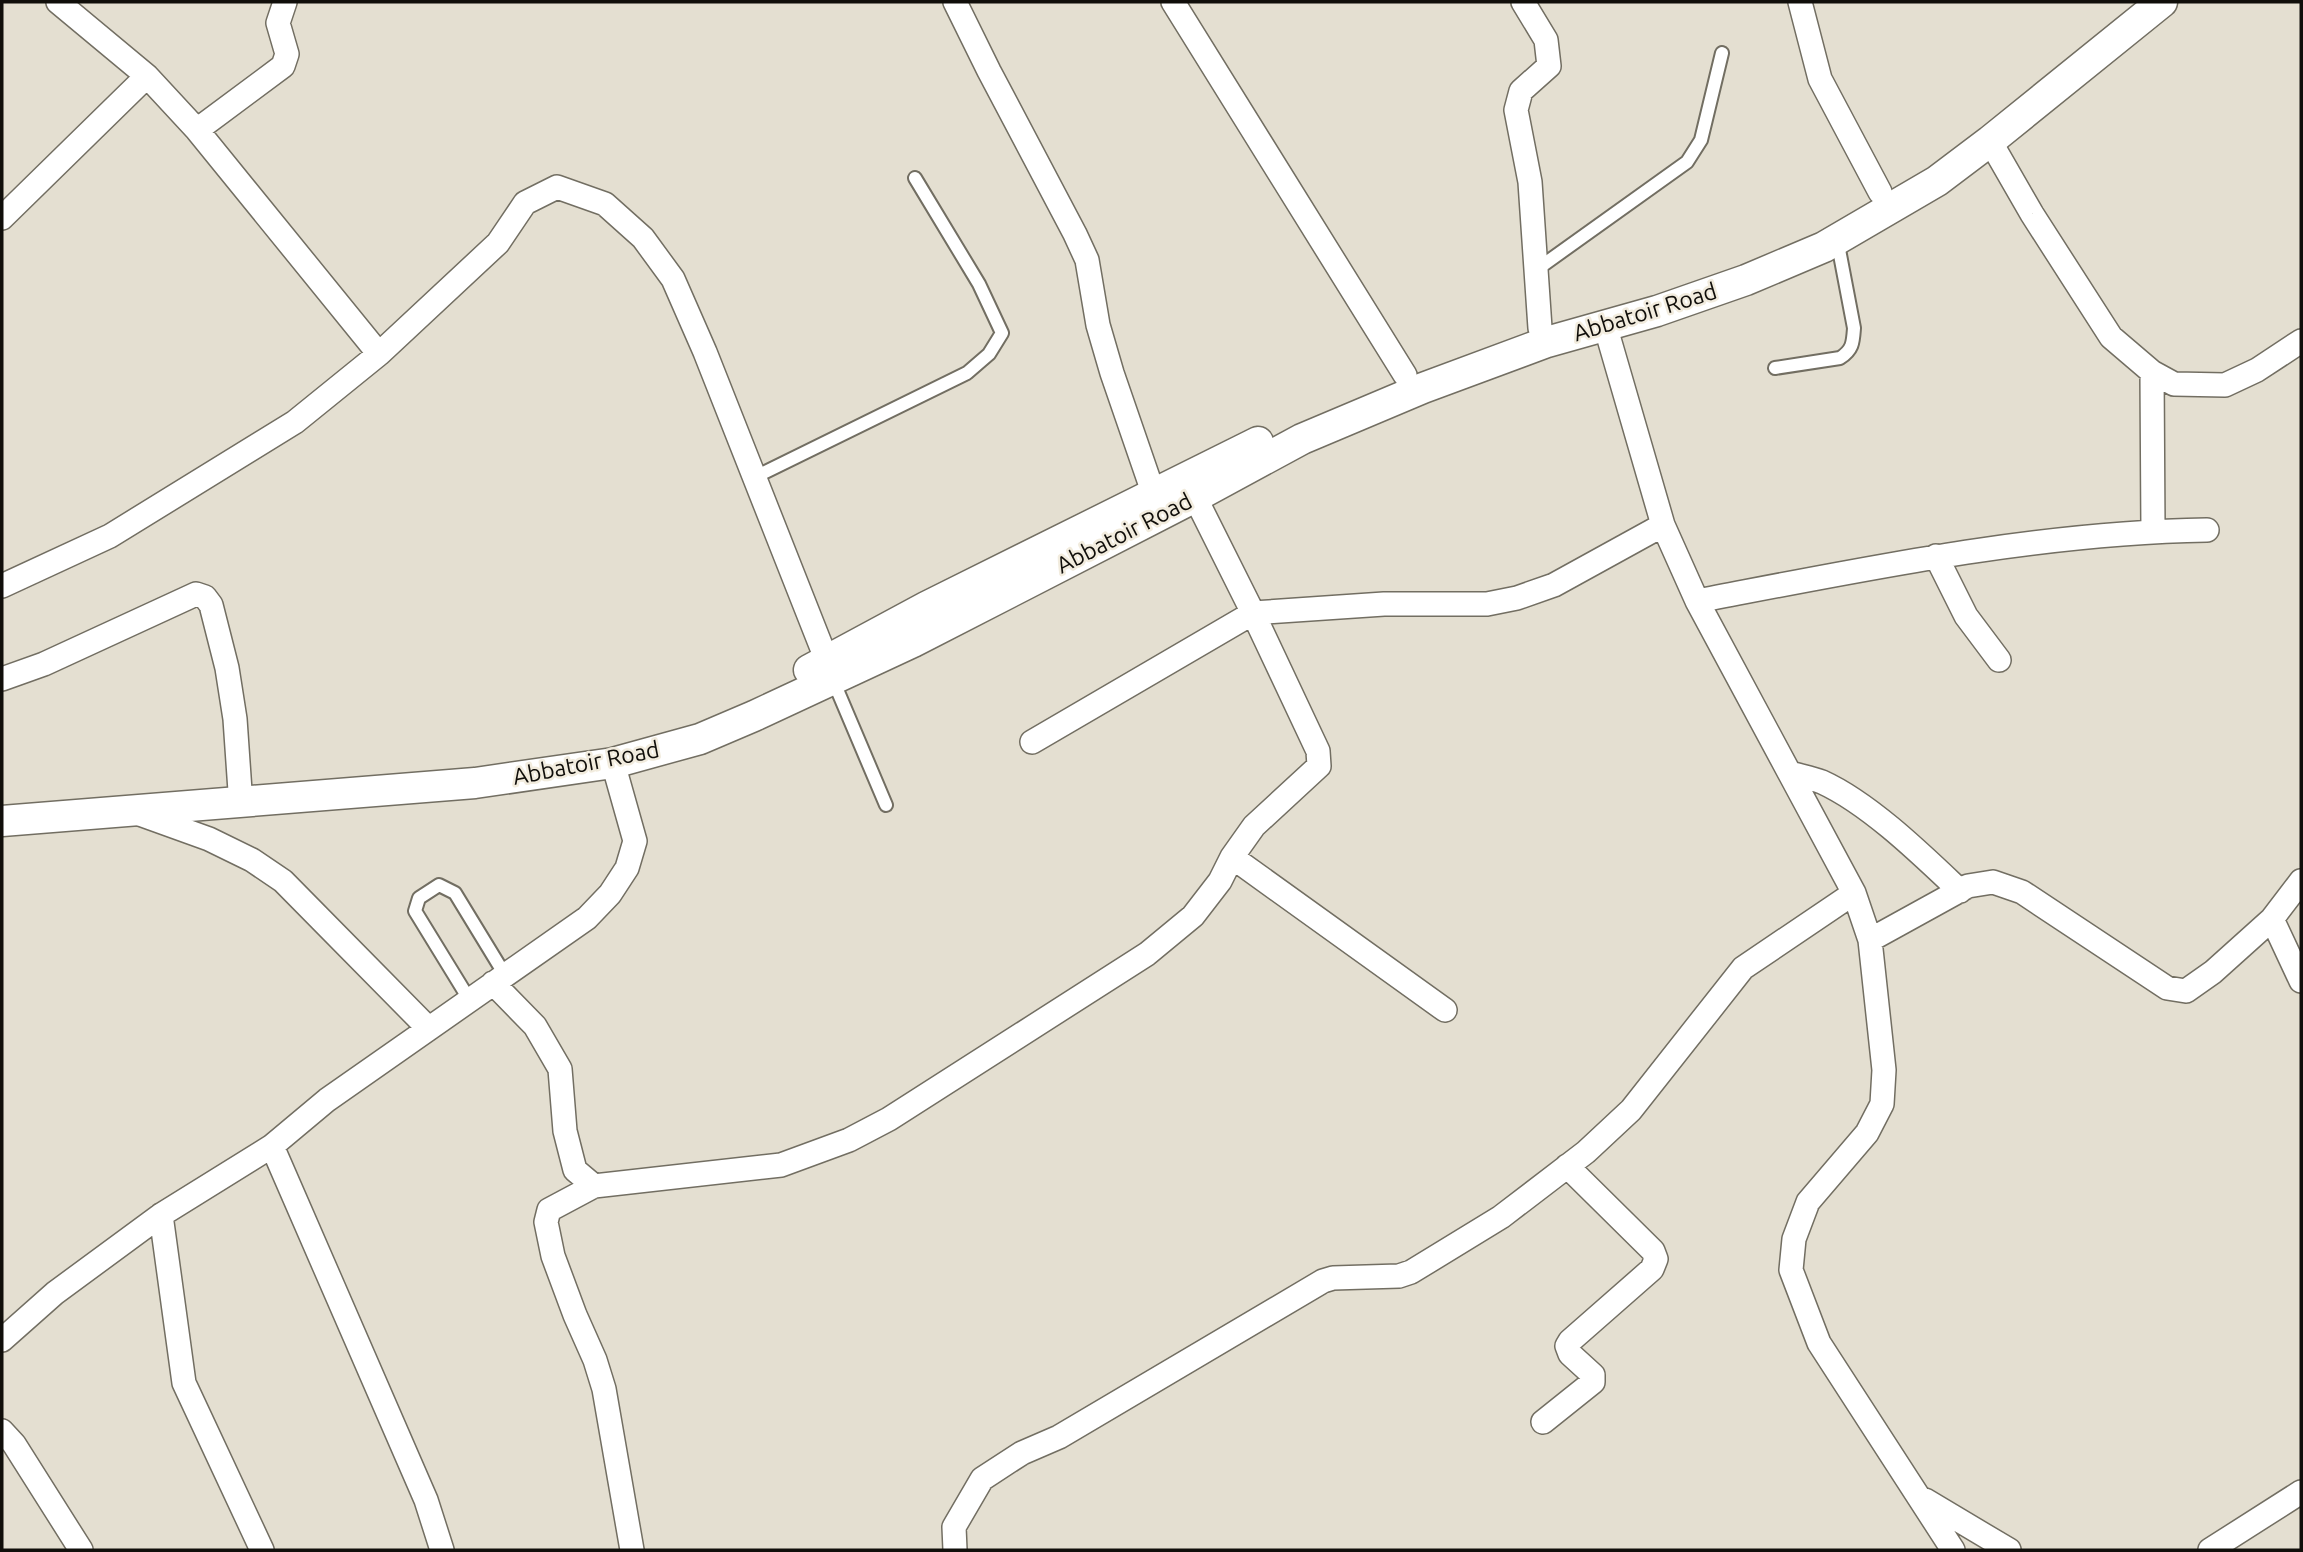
<svg xmlns="http://www.w3.org/2000/svg" width="2303" height="1552" viewBox="0 0 2303 1552" font-family="Ubuntu,sans-serif">
<style>
.lines{fill:none;stroke-linecap:round;stroke-linejoin:round}
.service-casing{stroke:#726e62;stroke-width:16}
.minor-casing{stroke:#726e62;stroke-width:26}
.tertiary-casing{stroke:#726e62;stroke-width:33}
.service{stroke:#fff;stroke-width:12}
.minor{stroke:#fff;stroke-width:23}
.tertiary{stroke:#fff;stroke-width:30}
.labels{text-anchor:middle;stroke-width:5;stroke-linejoin:round;paint-order:stroke}
.street-label{font-size:23px;fill:#100e0a;stroke:#f2ecde}
</style>
<rect width="100%" height="100%" fill="#e4dfd1"/>
<g class="lines">
<g class="service-casing">
<path id="service" d="M 1536,270 L 1687,162 L 1701,140 L 1722,53
M 1775,368 L 1840,358 C 1853,350 1853,342 1854,328 L 1837,239
M 755,477 L 967,373 L 989,354 L 1002,333 L 979,284 L 915,178
M 833,680 L 886,805
M 469,999 L 415,911 L 419,898 L 439,885 L 455,893 L 505,975"/>
</g>
<g class="minor-casing">
<path id="minor" d="M 58,2 L 147,76 L 197,130 L 379,354
M 955,2 L 989,71 L 1075,234 L 1087,260 L 1098,325 L 1112,373 L 1153,492
M 1173,2 L 1405,375
M 1523,2 L 1546,40 L 1549,66 L 1521,91 L 1516,110 L 1530,182 L 1540,328
M 1800,2 L 1820,79 L 1880,192
M 197,130 L 283,66 L 287,54 L 278,23 L 285,2
M 1990,141 L 2032,214 L 2111,337 L 2152,372 L 2174,384 L 2225,385 L 2257,370 L 2301,341
M 2,218 L 147,76
M 1605,325 L 1663,525 L 1697,601 L 1854,893 L 1870,940 L 1884,1070 L 1882,1104 L 1867,1133 L 1808,1202 L 1794,1239 L 1791,1270 L 1819,1343 L 1953,1550
M 2152,372 L 2153,531
M 1936,556 L 1966,616 L 1999,660
M 2,586 L 110,536 L 295,422 L 379,354 L 498,243 L 525,203 L 557,187 L 605,204 L 643,238 L 673,279 L 705,352 L 827,661
M 1697,601 C 1865,569 2035,533 2207,530
M 2,679 L 44,664 L 196,594 L 205,597 L 211,605 L 227,668 L 235,719 L 240,791
M 1032,742 L 1253,613 L 1384,604 L 1487,604 L 1517,598 L 1554,585 L 1663,525
M 1790,773 C 1800,776 1812,778 1822,782 C 1870,804 1922,855 1960,891
M 134,812 L 209,839 L 252,860 L 283,881 L 428,1028
M 1232,857 L 1445,1010
M 2272,919 L 2301,981
M 1870,940 L 1968,886 L 1993,882 L 2022,892 L 2167,988 L 2186,991 L 2213,972 L 2272,919 L 2301,881
M 493,983 L 535,1026 L 560,1069 L 565,1131 L 575,1170 L 594,1186
M 272,1146 L 426,1500 L 442,1550
M 161,1215 L 184,1383 L 262,1550
M 2,1340 L 55,1293 L 161,1215 L 272,1146 L 327,1100 L 587,918 L 610,894 L 627,868 L 635,841 L 613,763
M 1543,1422 L 1593,1382 L 1593,1375 L 1570,1354 L 1567,1346 L 1570,1341 L 1652,1269 L 1656,1259 L 1653,1251 L 1567,1166
M 2,1431 L 14,1444 L 81,1550
M 1925,1500 L 2009,1550
M 632,1550 L 604,1389 L 595,1360 L 575,1315 L 553,1256 L 546,1222 L 549,1210 L 594,1186 L 781,1165 L 849,1140 L 889,1119 L 1147,954 L 1193,916 L 1220,881 L 1232,857 L 1254,826 L 1319,766 L 1318,751 L 1253,613 L 1195,497
M 955,1550 L 954,1527 L 982,1479 L 1022,1453 L 1059,1437 L 1323,1281 L 1333,1278 L 1399,1276 L 1411,1272 L 1501,1217 L 1586,1152 L 1631,1110 L 1743,968 L 1854,893
M 2210,1550 L 2301,1492"/>
</g>
<g class="tertiary-casing">
<path id="tertiary" d="M 809,670 L 926,607 L 1258,442
M 2,821 L 475,783 L 613,763 L 700,739 L 754,716 L 913,642 L 1195,497 L 1302,439 L 1423,388 L 1547,342 L 1657,311 L 1746,280 L 1824,247 L 1937,181 L 1990,141 L 2162,2"/>
</g>
<use href="#service" class="service"/>
<use href="#minor" class="minor"/>
<use href="#tertiary" class="tertiary"/>
</g>
<g class="labels">
<g class="street-label">
<text transform="translate(1645 312) rotate(-17)" y="8">Abbatoir Road</text>
<text transform="translate(1124 533) rotate(-27)" y="8">Abbatoir Road</text>
<text transform="translate(586 763) rotate(-11)" y="8">Abbatoir Road</text>
</g>
</g>
<rect width="2303" height="1552" fill="none" stroke="#100e0a" stroke-width="7"/>
</svg>
